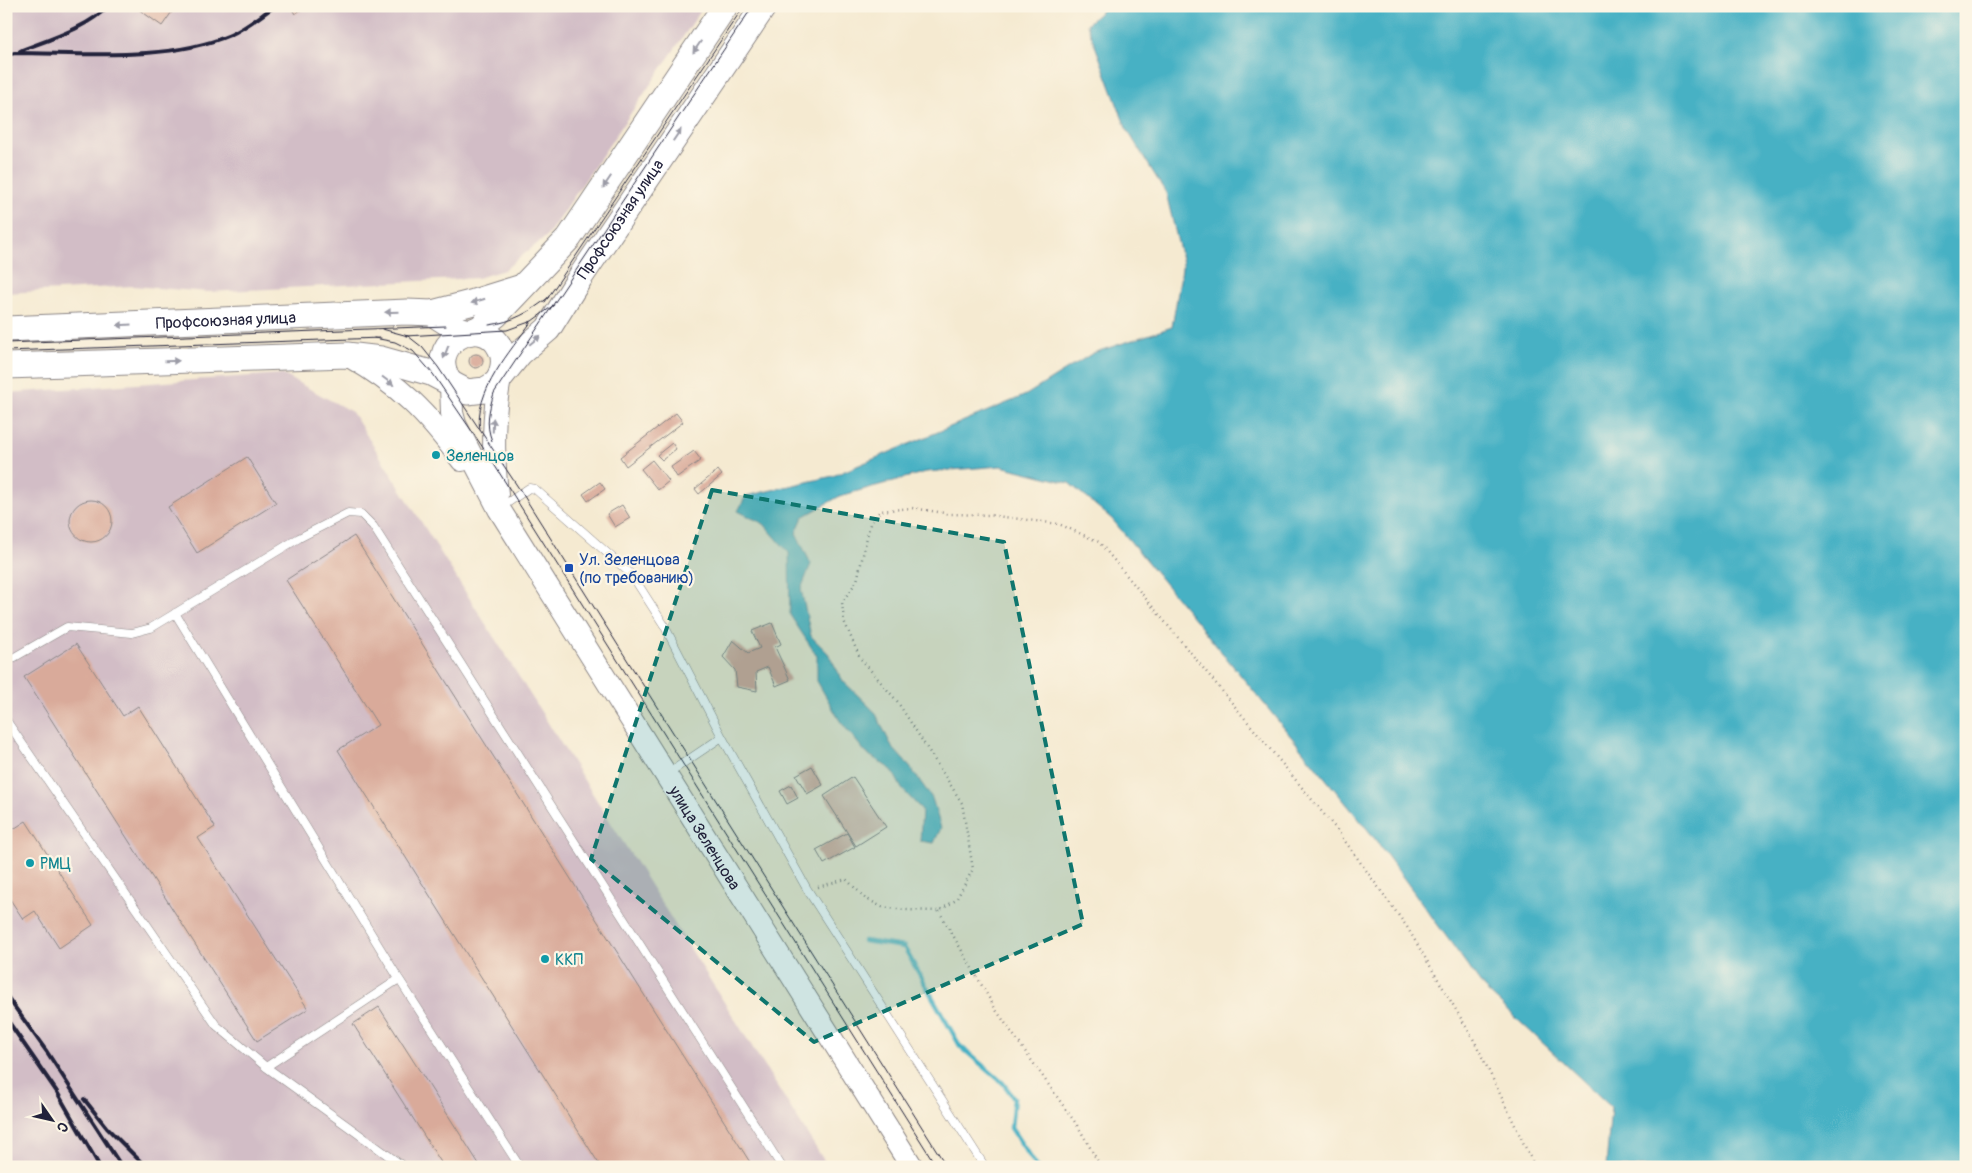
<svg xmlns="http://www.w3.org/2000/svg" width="1972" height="1173" viewBox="0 0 1972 1173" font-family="Pangolin,sans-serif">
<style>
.industrial{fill:#d2bdc6}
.water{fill:#46b1c4;stroke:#346a80}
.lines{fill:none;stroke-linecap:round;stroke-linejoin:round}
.stream{stroke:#46b1c4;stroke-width:4.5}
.building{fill:#d9aa9a}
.lane-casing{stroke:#8c8686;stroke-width:9}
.secondary-casing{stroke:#8c8686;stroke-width:24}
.primary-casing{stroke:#8c8686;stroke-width:27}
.path{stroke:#8c8686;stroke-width:2.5;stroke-dasharray:1 4;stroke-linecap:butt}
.lane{stroke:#fff;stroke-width:8}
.secondary{stroke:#fff;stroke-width:22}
.primary{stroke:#fff;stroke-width:25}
.tram{stroke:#22223b;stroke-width:1}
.rail{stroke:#22223b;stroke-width:4}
.oneway{fill:#9c9ca7}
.marked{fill:#0f766e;fill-opacity:0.2;stroke:#0f766e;stroke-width:4;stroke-dasharray:10 6;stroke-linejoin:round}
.culture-dot{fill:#0f9aa8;stroke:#fcf5e5;stroke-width:2}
.transit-dot{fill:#1a4fb4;stroke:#fcf5e5;stroke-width:2}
.labels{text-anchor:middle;stroke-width:4.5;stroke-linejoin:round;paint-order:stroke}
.street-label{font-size:16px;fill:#22223b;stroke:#fcf5e5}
.culture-label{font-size:16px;fill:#0d838f;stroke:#fcf5e5;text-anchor:start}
.transit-label{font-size:16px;fill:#164399;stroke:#fcf5e5;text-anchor:start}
</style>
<rect width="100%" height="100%" fill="#fcf5e5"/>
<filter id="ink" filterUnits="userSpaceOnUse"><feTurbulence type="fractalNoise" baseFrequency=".02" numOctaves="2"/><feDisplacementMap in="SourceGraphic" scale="10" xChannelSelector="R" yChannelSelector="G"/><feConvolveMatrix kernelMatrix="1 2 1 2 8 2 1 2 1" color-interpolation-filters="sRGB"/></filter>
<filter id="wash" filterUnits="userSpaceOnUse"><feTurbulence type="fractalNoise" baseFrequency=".0096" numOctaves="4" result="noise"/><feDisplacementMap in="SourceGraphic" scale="20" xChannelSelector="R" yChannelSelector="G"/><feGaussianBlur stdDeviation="1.12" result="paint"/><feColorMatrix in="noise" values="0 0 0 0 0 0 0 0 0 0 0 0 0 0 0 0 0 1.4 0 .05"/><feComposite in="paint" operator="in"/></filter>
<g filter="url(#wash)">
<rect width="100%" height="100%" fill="#f5ead1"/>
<path class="industrial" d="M 6,6 L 704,6 L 547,236 L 504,270 L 477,278 L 209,292 L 133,286 L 6,293 Z
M 282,374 L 352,412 L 828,1167 L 6,1167 L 6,393 Z"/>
<path class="water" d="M 1107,6 L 1966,6 L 1966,1167 L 1606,1167 L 1611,1107 L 1484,988 L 1372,835 L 1112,519 L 1069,483 L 1001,466 L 926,472 L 840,496 L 803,517 L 796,533 L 811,564 L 801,589 L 811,636 L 828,653 L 843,681 L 875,712 L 892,747 L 910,767 L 932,798 L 941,828 L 934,843 L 920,841 L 922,810 L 902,789 L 892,770 L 866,753 L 840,721 L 817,681 L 817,656 L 790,615 L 789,553 L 764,524 L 738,511 L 746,496 L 833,476 L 1026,395 L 1093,353 L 1172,327 L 1183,263 L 1166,193 L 1126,128 L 1087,24 Z"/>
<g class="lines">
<path class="stream" d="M 864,941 L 904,947 L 960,1046 L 1003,1083 L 1014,1098 L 1011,1128 L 1037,1167"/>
</g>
<g id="blocks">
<path class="building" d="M 134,6 L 176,6 L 162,26 Z
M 290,6 L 306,6 L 295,14 Z
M469 361a7 7 0 1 1 14 0a7 7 0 1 1-14 0Z
M 676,413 L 683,422 L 626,466 L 620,457 Z
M 672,443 L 676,449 L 662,460 L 657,455 Z
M 694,451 L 701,460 L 677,477 L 671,467 Z
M 247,457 L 276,503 L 197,553 L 168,507 Z
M 652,460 L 669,481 L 658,490 L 641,469 Z
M 718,470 L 722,475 L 699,494 L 695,489 Z
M 600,482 L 605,489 L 588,501 L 583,494 Z
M70 521a21 21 0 1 1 42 0a21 21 0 1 1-42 0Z
M 622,505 L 630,518 L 615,527 L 607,514 Z
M 354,536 L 753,1167 L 601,1167 L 338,750 L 378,725 L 286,580 Z
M 772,623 L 781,644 L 775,647 L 790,680 L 776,686 L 768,667 L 756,672 L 757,691 L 737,687 L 735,670 L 723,657 L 733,640 L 748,653 L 760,648 L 752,631 Z
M 76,644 L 123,716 L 138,706 L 215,827 L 198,838 L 308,1009 L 257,1041 L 24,677 Z
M 812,766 L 823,785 L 807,794 L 796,775 Z
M 853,777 L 886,827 L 856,846 L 824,796 Z
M 791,785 L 798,798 L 787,804 L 780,791 Z
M 26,821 L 93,925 L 59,948 L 35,911 L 23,919 L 6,893 L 6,834 Z
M 847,833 L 855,847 L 824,864 L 816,850 Z
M 379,1007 L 481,1167 L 444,1167 L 353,1024 Z"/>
</g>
</g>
<g filter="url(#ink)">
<use href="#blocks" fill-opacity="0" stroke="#8c8686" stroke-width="1"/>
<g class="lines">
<g class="lane-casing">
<path id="lane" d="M 500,508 L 529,488 L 535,489 L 632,575 L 664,625 L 722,737 L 807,889 L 985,1167
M 175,613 L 399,979 L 520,1167
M 6,662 L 67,627 L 132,633 L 151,628 L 299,538 L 348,513 L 361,514 L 373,526 L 782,1167
M 6,720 L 216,1025 L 266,1067 L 404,1167
M 667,774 L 722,737
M 266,1067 L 399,979"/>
</g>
<g class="secondary-casing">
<g id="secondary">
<path d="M 349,356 C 400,385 427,413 462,460"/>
<path id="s1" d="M 451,384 L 452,413 L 455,424 L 499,509 L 912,1167"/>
<path d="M 497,495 C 493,452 492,416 501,374"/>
</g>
</g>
<g class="primary-casing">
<g id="primary">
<path d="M 432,313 L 474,302 L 519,288"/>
<path id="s2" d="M 6,329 L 407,312 L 432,313 L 457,329 L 470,332 L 480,328 L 497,314 L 569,238 L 725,6"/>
<path id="s3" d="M 6,366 L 347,355 L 381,359 L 431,373 L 467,392 L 485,390 L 495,384 L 520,353 L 548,329 L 581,276 L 764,6"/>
<path d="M 451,384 C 421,346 481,310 500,348 C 505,357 504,366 501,374"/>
</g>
</g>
<path class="path" d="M 818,887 L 846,879 L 865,898 L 882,907 L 905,910 L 939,911 L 956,900 L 973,869 L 962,803 L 897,701 L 860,658 L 844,621 L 842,602 L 857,581 L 870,524 L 880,511 L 912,508 L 951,514 L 988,515 L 1059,524 L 1099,542 L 1337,830 L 1407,927 L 1475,1042 L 1535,1167
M 939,911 L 996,1010 L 1079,1128 L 1101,1167"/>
<use href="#lane" class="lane"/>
<use href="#secondary" class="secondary"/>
<use href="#primary" class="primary"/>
<path class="tram" d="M 545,302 L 744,6
M 489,325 C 513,322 530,312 549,297
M 382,329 L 408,336 L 422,347 L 438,367 L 522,493 L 947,1167
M 406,336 L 507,330 L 532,321 L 554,305
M 374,338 L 395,342 L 413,351 L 433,374 L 490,458 L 937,1167
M 6,343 L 446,326
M 6,351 L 381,338
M 480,430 C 473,392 511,351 531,322
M 492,441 C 485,424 489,410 494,393 L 753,6"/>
<path class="rail" d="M 20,51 C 47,40 88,28 108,6
M 6,55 L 15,53 C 83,53 167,62 230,35 C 246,28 260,16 275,6
M 6,995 L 47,1052 L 122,1167
M 6,1018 L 57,1092 L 100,1167
M 84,1099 L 107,1128 L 146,1167"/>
</g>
<defs><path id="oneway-solid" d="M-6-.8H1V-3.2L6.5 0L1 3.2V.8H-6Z" transform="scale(1.25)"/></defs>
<g class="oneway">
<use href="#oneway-solid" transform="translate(697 47) rotate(124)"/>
<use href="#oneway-solid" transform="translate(677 135) rotate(-56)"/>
<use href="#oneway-solid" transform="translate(607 182) rotate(124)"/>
<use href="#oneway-solid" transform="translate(478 301) rotate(163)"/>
<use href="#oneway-solid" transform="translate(392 312) rotate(178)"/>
<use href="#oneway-solid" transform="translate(124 325) rotate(177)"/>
<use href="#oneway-solid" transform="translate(535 340) rotate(-40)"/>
<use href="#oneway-solid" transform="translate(446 352) rotate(111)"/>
<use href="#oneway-solid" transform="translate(172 361) rotate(-2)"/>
<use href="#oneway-solid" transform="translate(388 381) rotate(37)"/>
<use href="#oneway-solid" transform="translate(493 425) rotate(-88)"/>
</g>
</g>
<path class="marked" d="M 712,490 L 1004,542 L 1083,924 L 814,1042 L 591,859 Z"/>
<g class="culture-dot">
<circle cx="436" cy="455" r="5"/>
<circle cx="30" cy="863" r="5"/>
<circle cx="545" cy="959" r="5"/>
</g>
<rect class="transit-dot" x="564" y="563" width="10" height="10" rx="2.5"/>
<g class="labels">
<g class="street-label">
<text dy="6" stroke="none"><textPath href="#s3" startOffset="706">Профсоюзная улица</textPath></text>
<text dy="6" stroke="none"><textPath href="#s2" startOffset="220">Профсоюзная улица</textPath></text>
<text dy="6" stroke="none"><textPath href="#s1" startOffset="524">улица Зеленцова</textPath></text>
</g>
<g class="culture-label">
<text x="446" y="461">Зеленцов</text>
<text x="40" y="869">РМЦ</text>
<text x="555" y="965">ККП</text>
</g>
<g class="transit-label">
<text x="579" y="565">Ул. Зеленцова<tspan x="579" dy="18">(по требованию)</tspan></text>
</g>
</g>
<rect width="1972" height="1173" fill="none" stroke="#fcf5e5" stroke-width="25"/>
<g transform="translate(52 1120) rotate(124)" stroke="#fcf5e5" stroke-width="4" paint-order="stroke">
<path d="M0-4L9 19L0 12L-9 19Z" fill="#22223b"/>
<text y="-8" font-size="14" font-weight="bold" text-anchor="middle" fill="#22223b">С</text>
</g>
</svg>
